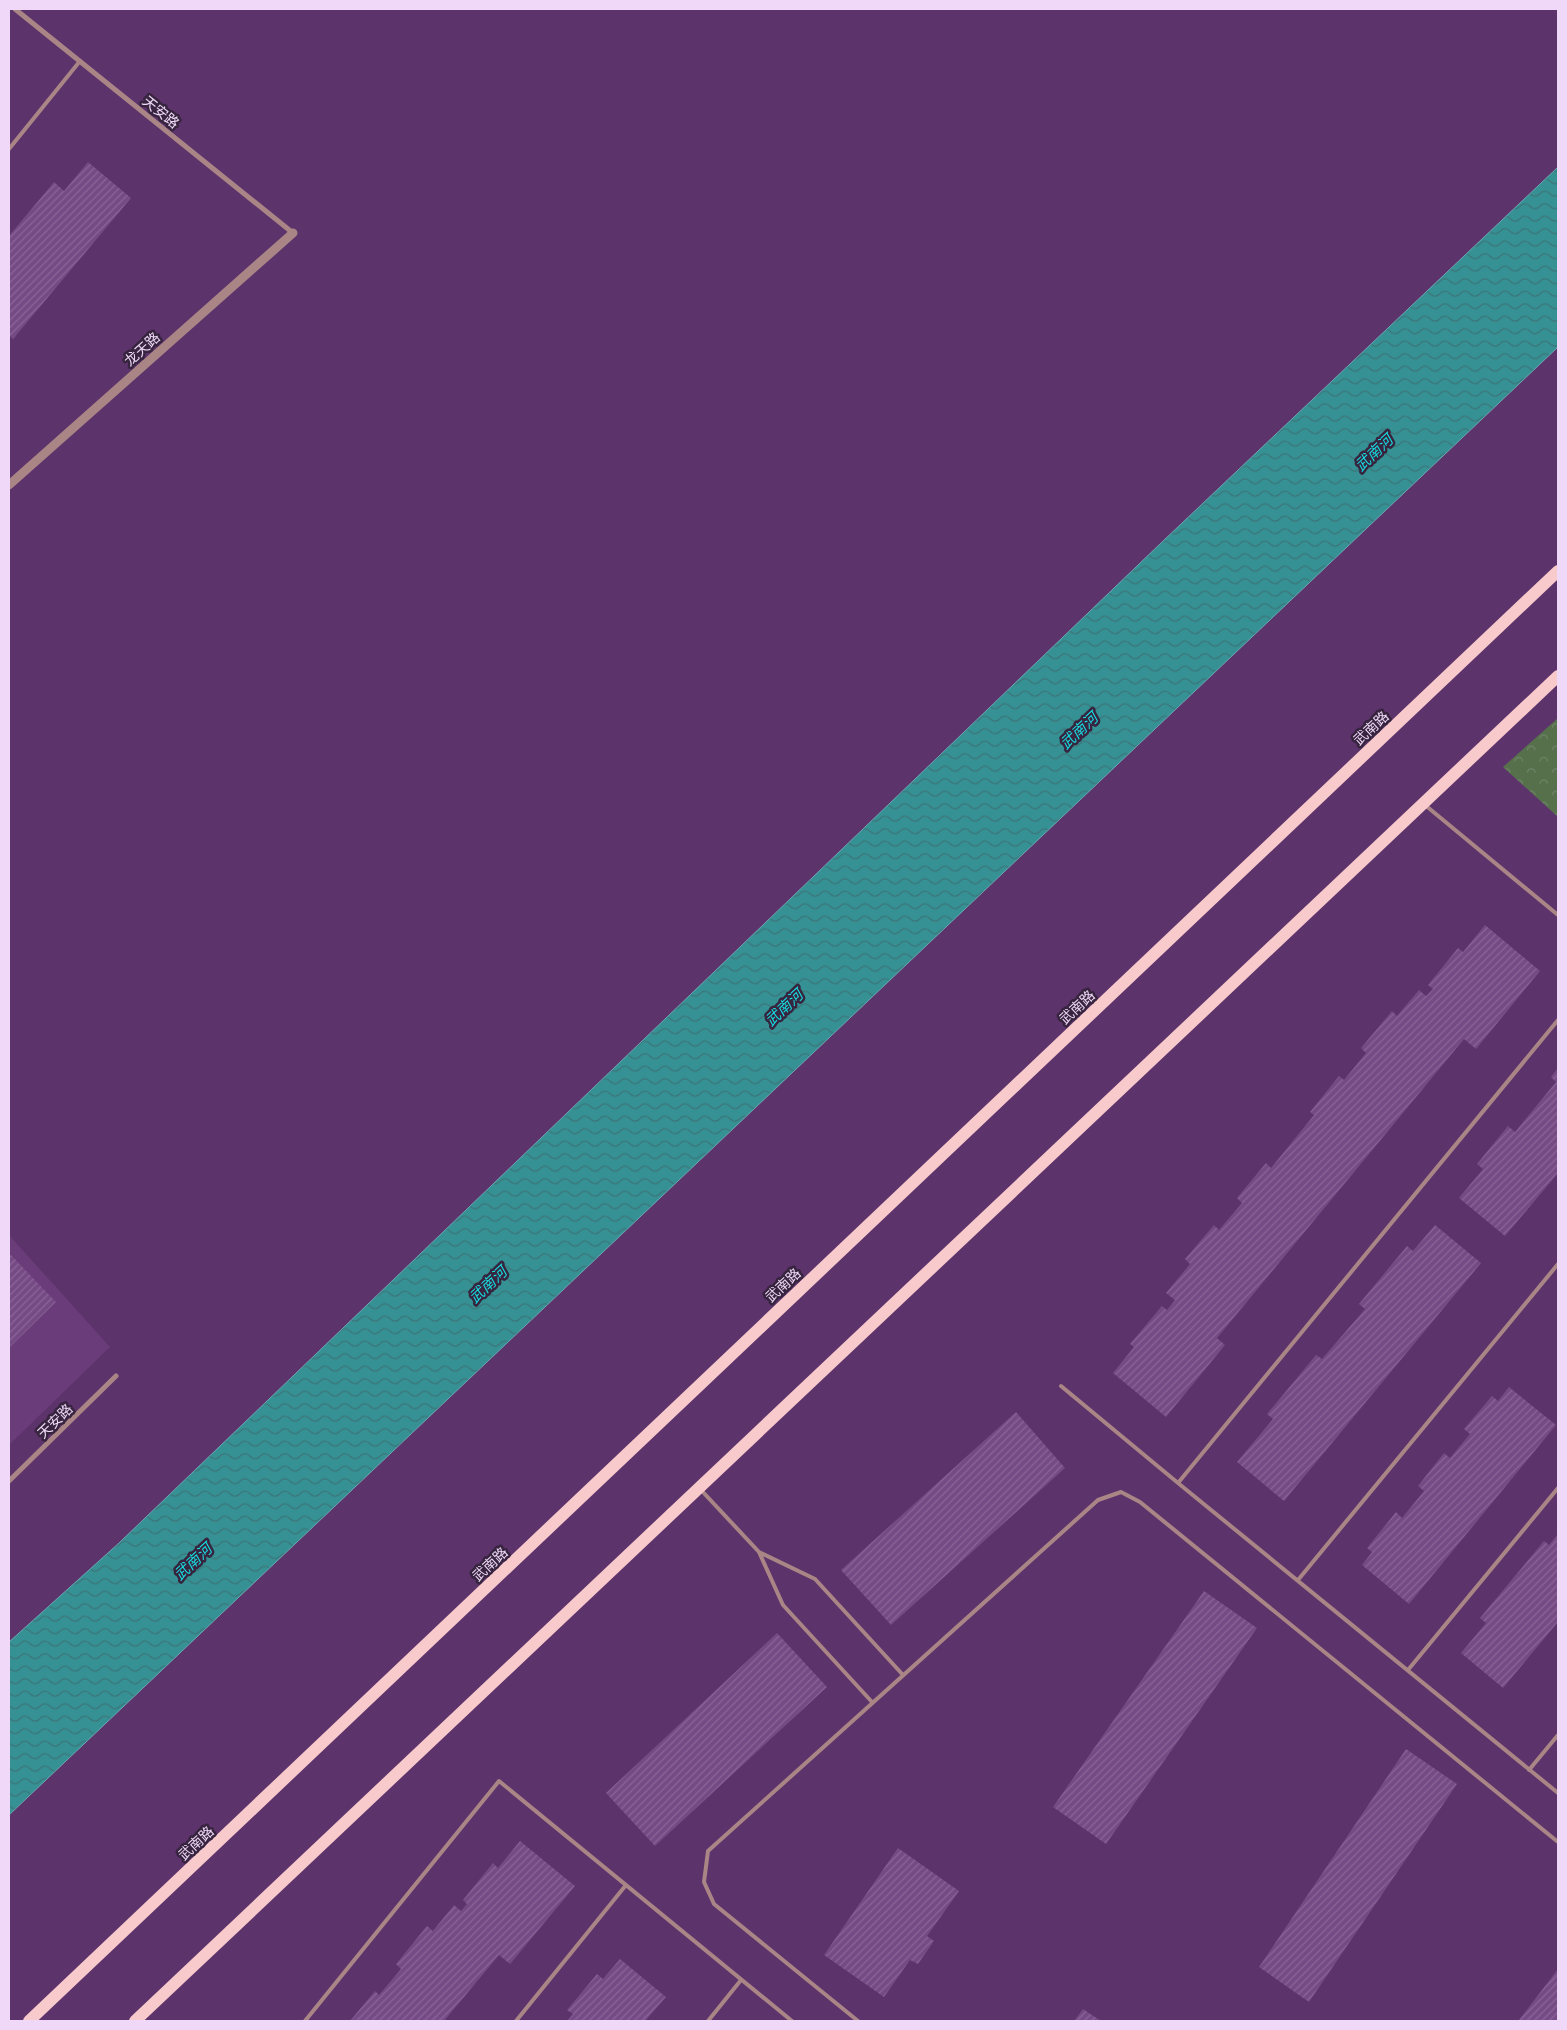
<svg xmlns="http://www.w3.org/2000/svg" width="1567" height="2030" viewBox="0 0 1567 2030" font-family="'Open Sans','Noto Sans SC',sans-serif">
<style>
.built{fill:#6a3c79}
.forest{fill:url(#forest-crowns)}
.water{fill:url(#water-waves);stroke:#6da6b2}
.building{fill:url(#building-hatch)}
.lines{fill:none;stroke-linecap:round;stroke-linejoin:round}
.service{stroke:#aa8586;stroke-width:4}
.minor{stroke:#aa8586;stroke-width:5}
.tertiary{stroke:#aa8586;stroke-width:9}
.primary{stroke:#f8cacb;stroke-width:12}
.labels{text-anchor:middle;stroke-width:5;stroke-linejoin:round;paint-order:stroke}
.street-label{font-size:14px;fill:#f0d8f9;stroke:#37243e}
.water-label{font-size:15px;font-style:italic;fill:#16dee1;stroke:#37243e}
</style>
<defs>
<pattern id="forest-crowns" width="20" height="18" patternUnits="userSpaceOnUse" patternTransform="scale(1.25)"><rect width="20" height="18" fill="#56704c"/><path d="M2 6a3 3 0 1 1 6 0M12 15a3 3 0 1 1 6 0" fill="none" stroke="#6f8467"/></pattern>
<pattern id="water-waves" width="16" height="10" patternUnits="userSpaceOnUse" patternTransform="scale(1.25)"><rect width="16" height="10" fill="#359193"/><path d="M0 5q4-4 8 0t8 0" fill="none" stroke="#3c757a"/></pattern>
<pattern id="building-hatch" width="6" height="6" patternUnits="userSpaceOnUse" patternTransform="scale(1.25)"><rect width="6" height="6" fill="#764b85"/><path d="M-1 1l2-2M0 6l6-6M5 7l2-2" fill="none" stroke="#8a6497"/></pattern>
</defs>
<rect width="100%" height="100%" fill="#5c336b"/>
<path class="built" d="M 9,1235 L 110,1347 L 9,1445 Z"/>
<path class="forest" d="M 1558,718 L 1558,817 L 1503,767 Z"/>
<path class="water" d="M 1558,167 L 1558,347 L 9,1815 L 9,1642 L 119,1543 L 1162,542 Z"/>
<path class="building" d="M 88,162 L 131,198 L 13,339 L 9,335 L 9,236 L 54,182 L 64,191 Z
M 1485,925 L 1540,971 L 1476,1049 L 1464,1039 L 1217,1338 L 1225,1345 L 1166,1417 L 1113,1373 L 1134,1347 L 1130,1344 L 1162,1306 L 1167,1310 L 1175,1300 L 1166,1293 L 1190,1264 L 1185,1259 L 1214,1225 L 1219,1230 L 1242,1203 L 1237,1198 L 1266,1163 L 1271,1168 L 1314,1115 L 1310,1112 L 1339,1076 L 1344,1080 L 1366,1053 L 1361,1048 L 1392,1011 L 1397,1016 L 1419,990 L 1426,996 L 1433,989 L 1428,985 L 1458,948 L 1463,952 Z
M 1558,1068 L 1558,1173 L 1505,1236 L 1459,1198 L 1483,1169 L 1477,1164 L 1508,1126 L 1515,1132 L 1556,1082 L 1551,1077 Z
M 1435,1225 L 1481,1263 L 1284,1501 L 1237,1462 L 1273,1419 L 1267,1414 L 1316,1355 L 1322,1359 L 1365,1309 L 1359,1304 L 1407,1246 L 1413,1251 Z
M 9,1253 L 56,1302 L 9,1348 Z
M 1509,1387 L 1556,1425 L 1409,1604 L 1362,1565 L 1372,1552 L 1367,1548 L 1396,1512 L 1402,1518 L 1424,1491 L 1418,1486 L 1444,1453 L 1450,1458 L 1470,1434 L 1464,1429 L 1492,1396 L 1498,1401 Z
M 1016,1412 L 1065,1468 L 891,1625 L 841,1570 Z
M 1558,1534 L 1558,1622 L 1503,1688 L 1461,1653 L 1486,1623 L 1480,1618 L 1544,1541 L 1549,1545 Z
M 1204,1591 L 1257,1628 L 1106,1844 L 1053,1807 Z
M 777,1633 L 827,1687 L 655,1846 L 606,1793 Z
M 1406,1749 L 1457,1784 L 1309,2002 L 1259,1967 Z
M 520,1841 L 575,1886 L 510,1964 L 499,1955 L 444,2021 L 350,2021 L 375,1991 L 379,1995 L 401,1969 L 396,1964 L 427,1926 L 433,1931 L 454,1905 L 461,1911 L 467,1904 L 463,1900 L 493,1863 L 498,1868 Z
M 898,1848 L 959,1891 L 927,1936 L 934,1941 L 918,1964 L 910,1960 L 884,1997 L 824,1955 Z
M 620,1959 L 666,1997 L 645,2021 L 567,2021 L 573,2014 L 567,2010 L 597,1974 L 603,1979 Z
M 1558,1969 L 1558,2021 L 1520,2021 L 1519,2020 Z
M 1083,2009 L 1101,2021 L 1074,2021 Z"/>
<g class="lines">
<path class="service" d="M 9,149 L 80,61
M 1425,805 L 1558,915
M 1558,1020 L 1178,1483 L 1558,1793
M 1061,1386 L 1178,1483
M 701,1490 L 759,1552 L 783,1605 L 872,1702
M 759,1552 L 815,1579 L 903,1675
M 1298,1580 L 1558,1264
M 1408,1670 L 1558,1488
M 1529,1770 L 1558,1735
M 305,2021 L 499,1781 L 792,2021
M 516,2021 L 626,1885
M 708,2021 L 741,1980
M 858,2021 L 714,1904 L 704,1882 L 708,1851 L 1098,1500 L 1121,1492 L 1140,1502 L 1558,1842"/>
<path class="minor" d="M 15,9 L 293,233
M 9,1481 L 116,1376"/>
<path class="tertiary" d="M 9,485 L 293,233"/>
<path class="primary" d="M 29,2021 L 1558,571
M 135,2021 L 1558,676"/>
</g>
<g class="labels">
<g class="street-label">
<text transform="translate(161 112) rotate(39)" y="5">天安路</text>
<text transform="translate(142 349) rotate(-42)" y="5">龙天路</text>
<text transform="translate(1371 728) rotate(-43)" y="5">武南路</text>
<text transform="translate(1077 1007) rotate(-43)" y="5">武南路</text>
<text transform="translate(783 1285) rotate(-43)" y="5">武南路</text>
<text transform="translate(55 1421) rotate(-44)" y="5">天安路</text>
<text transform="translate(490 1564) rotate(-43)" y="5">武南路</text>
<text transform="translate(196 1843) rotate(-43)" y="5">武南路</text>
</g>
<g class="water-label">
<text transform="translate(1374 453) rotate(-43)" y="5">武南河</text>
<text transform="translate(1079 731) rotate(-43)" y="5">武南河</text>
<text transform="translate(784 1008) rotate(-43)" y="5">武南河</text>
<text transform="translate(488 1285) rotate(-43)" y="5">武南河</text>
<text transform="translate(193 1562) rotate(-43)" y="5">武南河</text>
</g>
</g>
<rect width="1567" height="2030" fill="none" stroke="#f0d8f9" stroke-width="20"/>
</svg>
